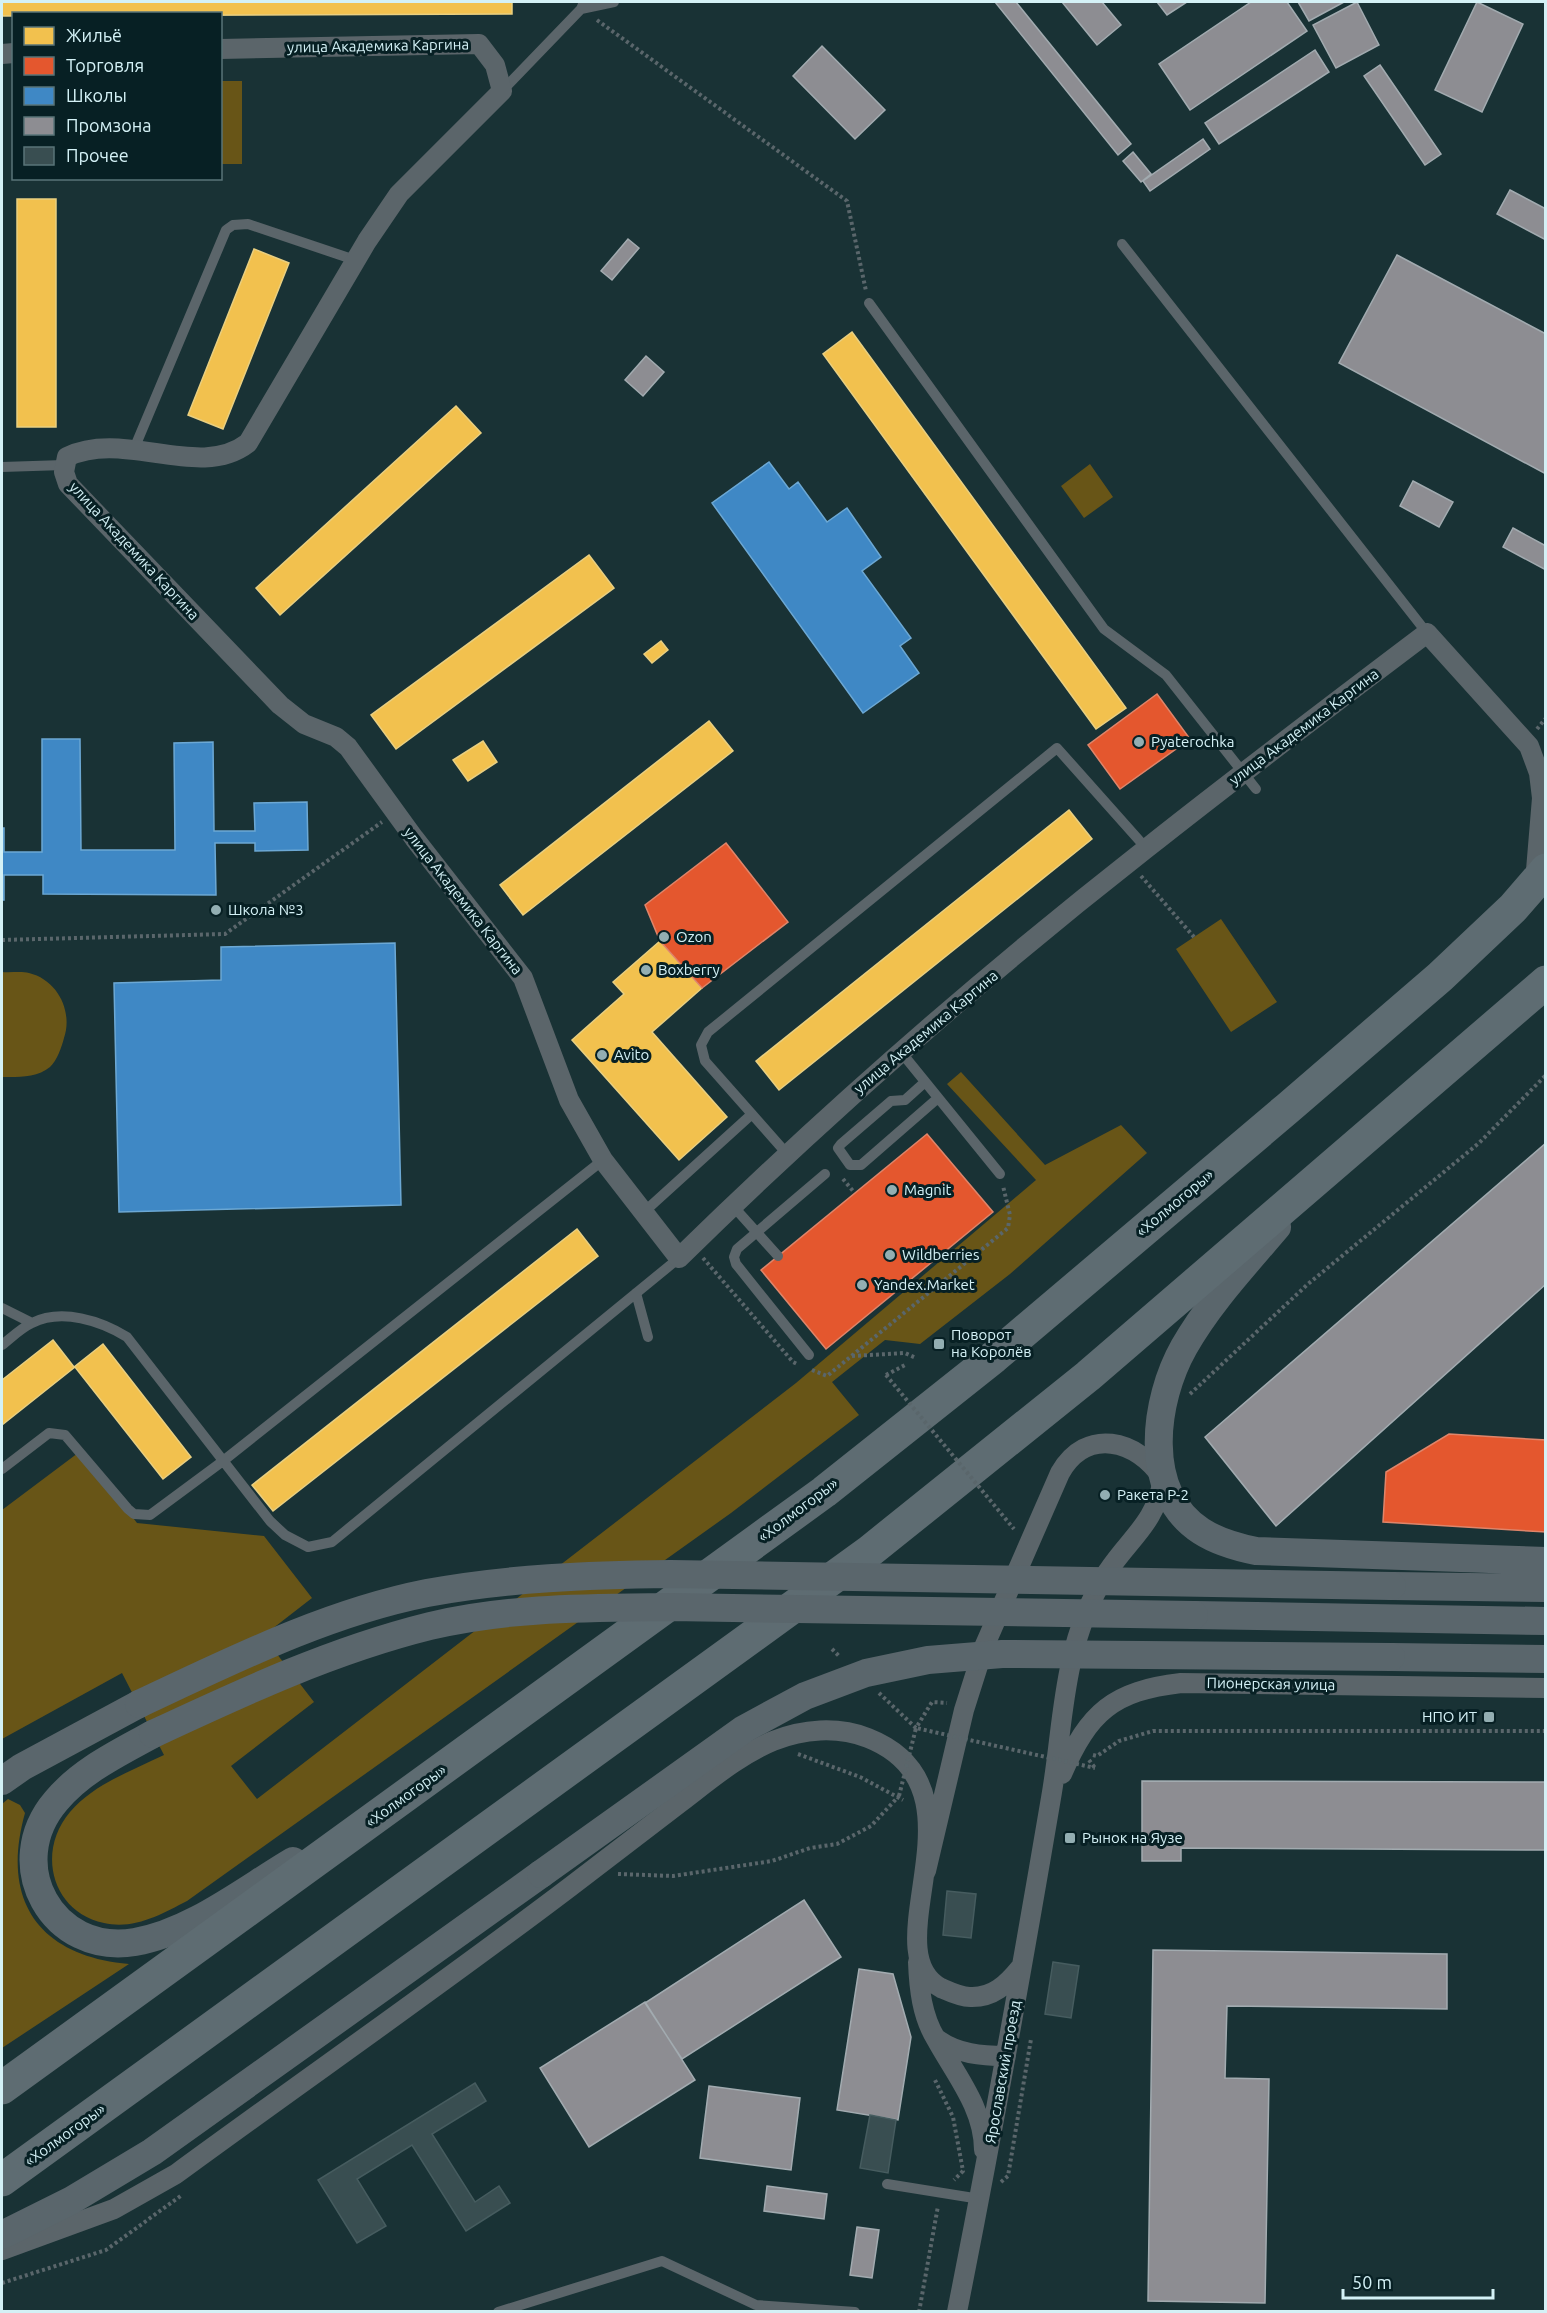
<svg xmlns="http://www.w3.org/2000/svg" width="1547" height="2313" viewBox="0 0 1547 2313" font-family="Ubuntu,sans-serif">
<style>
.green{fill:#685517}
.homes{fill:#f2c14e;stroke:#e9cf80;stroke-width:1.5}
.shops{fill:#e4572e;stroke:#df856a;stroke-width:1.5}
.schools{fill:#3f88c5;stroke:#6ca8d4;stroke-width:1.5}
.industry{fill:#8d8d92;stroke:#a2abb0;stroke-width:1.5}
.building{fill:#394e51;stroke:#465c5f;stroke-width:1.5}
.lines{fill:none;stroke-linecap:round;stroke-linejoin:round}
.path{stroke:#5a666b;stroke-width:4;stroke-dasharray:3 3;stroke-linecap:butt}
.service{stroke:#5b656a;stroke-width:10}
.minor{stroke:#5b656a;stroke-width:20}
.secondary{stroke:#5a666c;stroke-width:28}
.trunk{stroke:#5e6c72;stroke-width:33}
.path-bridge{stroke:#5a666b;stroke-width:4;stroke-dasharray:3 3;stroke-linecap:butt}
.secondary-bridge{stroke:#5a666c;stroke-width:28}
.poi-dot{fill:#93aeb2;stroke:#072024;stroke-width:2}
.labels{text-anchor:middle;stroke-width:6;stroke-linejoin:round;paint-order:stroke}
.street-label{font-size:15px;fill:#d4f1f6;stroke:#072024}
.poi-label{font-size:15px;fill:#d4f1f6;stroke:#072024;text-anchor:start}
</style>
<rect width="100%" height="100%" fill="#193235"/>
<path class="green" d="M 220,81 L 242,81 L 242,164 L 221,164 Z
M 1090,464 L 1113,497 L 1084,518 L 1061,486 Z
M 1221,919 L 1277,1002 L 1231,1032 L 1176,949 Z
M 2,972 C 10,973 21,971 29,973 C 58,980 73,1012 64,1038 C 62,1046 57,1061 50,1067 C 37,1078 18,1077 2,1077 Z
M 961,1072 L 1045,1165 L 1121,1125 L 1147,1153 L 1010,1274 L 920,1344 L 885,1340 L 832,1382 L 859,1415 L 731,1513 L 187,1901 C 162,1914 134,1930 104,1923 C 52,1912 36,1852 70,1812 C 94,1784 131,1771 164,1755 L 122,1673 L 2,1739 L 2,1510 L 82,1450 L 137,1523 L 264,1536 L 312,1598 L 263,1636 L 314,1702 L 231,1766 L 257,1799 L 796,1383 L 1036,1180 L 947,1084 Z
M 8,1799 L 20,1805 L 25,1813 C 0,1902 40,1956 129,1964 L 2,2048 L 2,1804 Z"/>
<path class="homes" d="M 2,2 L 512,2 L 512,14 L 2,16 Z
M 17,199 L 56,199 L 56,427 L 17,427 Z
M 254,249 L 289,263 L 223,429 L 188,415 Z
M 852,332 L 1126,708 L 1096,729 L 823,354 Z
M 456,406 L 481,433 L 280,615 L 256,588 Z
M 589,555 L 614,588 L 396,749 L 371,715 Z
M 661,641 L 668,650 L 652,663 L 644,654 Z
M 709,721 L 733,751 L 523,915 L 500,885 Z
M 483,741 L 497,762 L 468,781 L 453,760 Z
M 1069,810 L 1092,839 L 779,1090 L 756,1061 Z
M 660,941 L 702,988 L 652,1032 L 727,1117 L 679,1160 L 572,1040 L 624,994 L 613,982 Z
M 577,1229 L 598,1256 L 273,1511 L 252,1485 Z
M 53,1340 L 74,1367 L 103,1344 L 191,1457 L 163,1479 L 75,1367 L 2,1425 L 2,1380 Z"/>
<path class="shops" d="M 1157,694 L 1190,739 L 1120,789 L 1088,745 Z
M 726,843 L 788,922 L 702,988 L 660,941 L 645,905 Z
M 927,1134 L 993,1212 L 826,1349 L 761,1270 Z
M 1449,1434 L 1546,1440 L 1546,1532 L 1383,1522 L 1386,1472 Z"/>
<path class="schools" d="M 769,462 L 789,489 L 798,482 L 827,522 L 847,508 L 881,557 L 862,571 L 911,638 L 900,646 L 919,673 L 863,713 L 712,503 Z
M 42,739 L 80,739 L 81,850 L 175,850 L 174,743 L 213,742 L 214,831 L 255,831 L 254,803 L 307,802 L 308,850 L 255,851 L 255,843 L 215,843 L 216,895 L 43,894 L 43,875 L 4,875 L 4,900 L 2,900 L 2,828 L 4,828 L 4,852 L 42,852 Z
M 395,943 L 401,1205 L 119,1212 L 114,983 L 221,980 L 221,947 Z"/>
<path class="industry" d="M 995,2 L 1016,2 L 1131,144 L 1118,155 Z
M 1062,2 L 1102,2 L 1121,25 L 1097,45 Z
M 1157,2 L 1187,2 L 1167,15 Z
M 1251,2 L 1287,2 L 1307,31 L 1190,110 L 1159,64 Z
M 1298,2 L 1344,2 L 1309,21 Z
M 1357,2 L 1379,45 L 1336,68 L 1313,25 Z
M 1477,2 L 1523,24 L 1482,112 L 1435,90 Z
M 822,46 L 885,110 L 855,139 L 793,76 Z
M 1315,50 L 1329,72 L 1219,144 L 1205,123 Z
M 1380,65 L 1441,154 L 1425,165 L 1364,76 Z
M 1203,139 L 1210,149 L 1150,191 L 1143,181 Z
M 1133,152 L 1151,174 L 1141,182 L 1123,161 Z
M 1510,190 L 1546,209 L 1546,240 L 1497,214 Z
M 628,239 L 639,248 L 612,280 L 601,271 Z
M 1397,255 L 1546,334 L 1546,474 L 1339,363 Z
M 646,356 L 664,372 L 643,396 L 625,380 Z
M 1413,481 L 1453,502 L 1439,527 L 1400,506 Z
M 1513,528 L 1546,546 L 1546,570 L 1503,547 Z
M 1546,1143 L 1546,1284 L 1276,1526 L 1205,1437 Z
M 1142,1781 L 1546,1782 L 1546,1850 L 1181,1848 L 1181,1861 L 1142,1861 Z
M 804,1900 L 841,1957 L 682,2059 L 645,2003 Z
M 1153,1950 L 1447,1954 L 1447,2009 L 1227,2006 L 1225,2078 L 1269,2079 L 1265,2303 L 1148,2301 Z
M 859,1969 L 893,1974 L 911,2037 L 898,2120 L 837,2110 Z
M 645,2002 L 695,2080 L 589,2147 L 540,2068 Z
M 709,2086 L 800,2098 L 791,2170 L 700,2158 Z
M 767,2186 L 827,2194 L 824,2219 L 764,2211 Z
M 857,2227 L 879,2230 L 872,2278 L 850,2275 Z"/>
<path class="building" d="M 947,1891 L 976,1894 L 971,1938 L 943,1935 Z
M 1053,1962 L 1079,1966 L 1071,2018 L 1045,2014 Z
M 475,2083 L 486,2101 L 432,2134 L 475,2202 L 499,2186 L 510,2203 L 466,2231 L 412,2145 L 357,2179 L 386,2226 L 357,2243 L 318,2180 Z
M 870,2115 L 896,2120 L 888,2173 L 860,2168 Z"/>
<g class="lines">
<path class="path" d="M 597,20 L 847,201 L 866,291
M 1537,729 L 1546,718
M 1141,876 L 1194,937
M 2,940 L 225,934 L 382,822
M 843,1179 L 853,1191
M 703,1258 L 793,1362 L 797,1364
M 852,1356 L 905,1353 L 916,1358
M 812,1370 L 827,1376 L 1008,1228 L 1010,1215 L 1003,1186
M 886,1375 L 905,1365
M 1190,1394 L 1308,1284 L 1479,1143 L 1546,1075
M 832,1649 L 840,1657
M 879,1693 L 916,1728 L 932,1702 L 947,1703
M 798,1754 L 860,1777 L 903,1800
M 1093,1755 L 1097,1756 L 1119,1741 L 1153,1731 L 1546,1731
M 1089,1760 L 1095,1768
M 618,1874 L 673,1876 L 772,1861 L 810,1848 L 837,1844 L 871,1826 L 899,1796
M 935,2080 L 953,2117 L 963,2171 L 954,2180
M 1001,2182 L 1008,2176 L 1031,2039
M 2,2283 L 106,2250 L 182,2195
M 919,2312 L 938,2206"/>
<path class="service" d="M 581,9 L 614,2
M 502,91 L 581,9 L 584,2
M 1122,244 L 1427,633
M 869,303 L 1104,629 L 1166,675 L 1256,789
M 134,449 L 226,230 L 233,225 L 248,224 L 355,260
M 2,467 L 64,465
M 901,1052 L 1000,1174
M 925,1082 L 905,1100 L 891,1101 L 841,1144 L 838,1148 L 850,1165 L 861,1165 L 938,1098
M 788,1155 L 705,1061 L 701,1045 L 708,1032 L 1057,748 L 1146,848
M 733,1206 L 778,1256
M 644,1212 L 752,1114
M 636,1293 L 648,1337
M 2,1308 L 32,1323
M 2,1345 C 11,1338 21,1328 32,1323 C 62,1308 101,1321 127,1337 L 270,1521 L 285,1535 L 308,1547 L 332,1542 L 679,1258
M 809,1355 L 736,1264 L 734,1257 L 737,1249 L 825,1174
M 2,1469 L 49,1433 L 65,1435 L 128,1509 L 134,1514 L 150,1515 L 223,1461 L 603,1160
M 887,2184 L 980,2199
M 498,2312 L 662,2261 L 756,2305 L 855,2312"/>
<path class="minor" d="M 220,49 L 479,44 L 495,65 L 502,91 L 399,194 L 367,241 L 248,443 C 199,481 124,429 67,457 L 64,472 L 68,484 L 280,705 L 304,724 L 336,737 L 348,747 L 414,838 L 523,978 L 569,1100 L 603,1160 L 679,1258 C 826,1114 985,975 1147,848 C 1239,775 1333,704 1427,633 L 1529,746 L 1539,773 L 1542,798 L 1535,882
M 2,54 L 14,53
M 1062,1774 C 1089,1712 1113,1691 1181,1683 L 1546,1688
M 926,1871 L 964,1710 L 984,1647 L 1060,1473 C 1086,1427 1137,1439 1163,1479 C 1156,1522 1131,1537 1108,1571 C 1090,1599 1078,1630 1071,1663 C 1061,1707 1059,1753 1051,1798 C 1022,1969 991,2141 957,2312
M 918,1962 C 919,1989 922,2016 936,2039 C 955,2074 984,2108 984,2150
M 937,2039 C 957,2054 982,2056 1006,2056
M 2,2250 L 114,2209 L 176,2174 C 307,2078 441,1985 570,1887 C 607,1859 644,1830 681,1802 C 710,1780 739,1755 773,1741 C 803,1729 837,1726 868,1738 C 995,1788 869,1950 941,1988 C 950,1992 960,1997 970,1997 C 993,1998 1007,1984 1020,1968"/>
<path class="secondary" d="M 1277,1227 C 1244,1266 1209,1303 1184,1347 C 1154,1400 1141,1492 1201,1531 C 1218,1542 1236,1547 1256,1551 L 1546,1561
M 1392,1586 L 1546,1588
M 1194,1615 L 1546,1621
M 1391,1657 L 1546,1659
M 153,1734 C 119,1753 82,1770 56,1801 C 2,1864 52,1956 135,1942 C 192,1932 244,1890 293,1861
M 2,1781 L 22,1767 L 139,1704
M 2,2235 L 72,2200 L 152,2152 L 541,1874"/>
<path class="trunk" d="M 2,2088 L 824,1492 L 994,1357 L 1288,1108 L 1440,977 L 1513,908 L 1546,870
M 2,2180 L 870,1551 L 1088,1376 L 1546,982"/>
<path class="path-bridge" d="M 886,1375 L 1014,1529
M 899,1796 L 916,1728 L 1095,1768"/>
<path class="secondary-bridge" d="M 139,1704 C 231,1661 326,1613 427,1593 C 508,1578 589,1575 671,1574 L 1392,1586
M 153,1734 C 243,1692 333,1650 430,1626 C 508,1607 591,1608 671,1607 L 1194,1615
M 541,1874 L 744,1729 L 805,1696 L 866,1673 L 928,1660 L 1002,1654 L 1391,1657"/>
</g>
<g class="poi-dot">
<circle cx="1139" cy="742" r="6"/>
<circle cx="216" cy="910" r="6"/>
<circle cx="664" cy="937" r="6"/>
<circle cx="646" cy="970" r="6"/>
<circle cx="602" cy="1055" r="6"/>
<circle cx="892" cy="1190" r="6"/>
<circle cx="890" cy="1255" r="6"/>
<circle cx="862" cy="1285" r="6"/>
<rect x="933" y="1338" width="12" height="12" rx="3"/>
<circle cx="1105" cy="1495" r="6"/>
<rect x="1483" y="1711" width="12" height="12" rx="3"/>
<rect x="1064" y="1832" width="12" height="12" rx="3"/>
</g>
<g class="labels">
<g class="street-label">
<text transform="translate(378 46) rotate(-1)" y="5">улица Академика Каргина</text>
<text transform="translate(134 551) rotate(47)" y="5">улица Академика Каргина</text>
<text transform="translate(1304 727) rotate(-37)" y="5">улица Академика Каргина</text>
<text transform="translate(463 901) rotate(52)" y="5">улица Академика Каргина</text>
<text transform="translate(926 1032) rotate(-40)" y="5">улица Академика Каргина</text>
<text transform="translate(1175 1203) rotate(-40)" y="5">«Холмогоры»</text>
<text transform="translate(798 1510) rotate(-37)" y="5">«Холмогоры»</text>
<text transform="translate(1271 1684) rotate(1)" y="5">Пионерская улица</text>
<text transform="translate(406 1796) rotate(-36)" y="5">«Холмогоры»</text>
<text transform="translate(1003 2072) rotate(-80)" y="5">Ярославский проезд</text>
<text transform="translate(65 2135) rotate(-36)" y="5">«Холмогоры»</text>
</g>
<g class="poi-label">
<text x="1151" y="747">Pyaterochka</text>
<text x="228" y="915">Школа №3</text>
<text x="676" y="942">Ozon</text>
<text x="658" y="975">Boxberry</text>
<text x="614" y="1060">Avito</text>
<text x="904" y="1195">Magnit</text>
<text x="902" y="1260">Wildberries</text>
<text x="874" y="1290">Yandex.Market</text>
<text x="951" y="1340">Поворот<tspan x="951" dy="17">на Королёв</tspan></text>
<text x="1117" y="1500">Ракета Р-2</text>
<text x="1477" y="1722" text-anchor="end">НПО ИТ</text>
<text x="1082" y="1843">Рынок на Яузе</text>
</g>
</g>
<rect width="1547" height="2313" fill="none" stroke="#d4f1f6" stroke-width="6"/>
<rect x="12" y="12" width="210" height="168" fill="#072024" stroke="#597478" stroke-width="1.5"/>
<rect x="24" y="27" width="30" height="18" fill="#f2c14e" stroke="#597478" stroke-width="1.5"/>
<text x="66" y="42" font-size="18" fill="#d4f1f6">Жильё</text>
<rect x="24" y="57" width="30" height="18" fill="#e4572e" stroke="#597478" stroke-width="1.5"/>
<text x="66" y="72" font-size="18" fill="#d4f1f6">Торговля</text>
<rect x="24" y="87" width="30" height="18" fill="#3f88c5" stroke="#597478" stroke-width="1.5"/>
<text x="66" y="102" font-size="18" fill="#d4f1f6">Школы</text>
<rect x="24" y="117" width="30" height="18" fill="#8d8d92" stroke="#597478" stroke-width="1.5"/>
<text x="66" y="132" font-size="18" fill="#d4f1f6">Промзона</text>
<rect x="24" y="147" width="30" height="18" fill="#394e51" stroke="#597478" stroke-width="1.5"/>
<text x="66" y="162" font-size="18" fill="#d4f1f6">Прочее</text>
<path d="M1343 2289v9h150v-9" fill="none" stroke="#d4f1f6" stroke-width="3"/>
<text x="1352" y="2289" font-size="18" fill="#d4f1f6" stroke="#072024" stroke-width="4.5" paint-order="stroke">50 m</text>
</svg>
